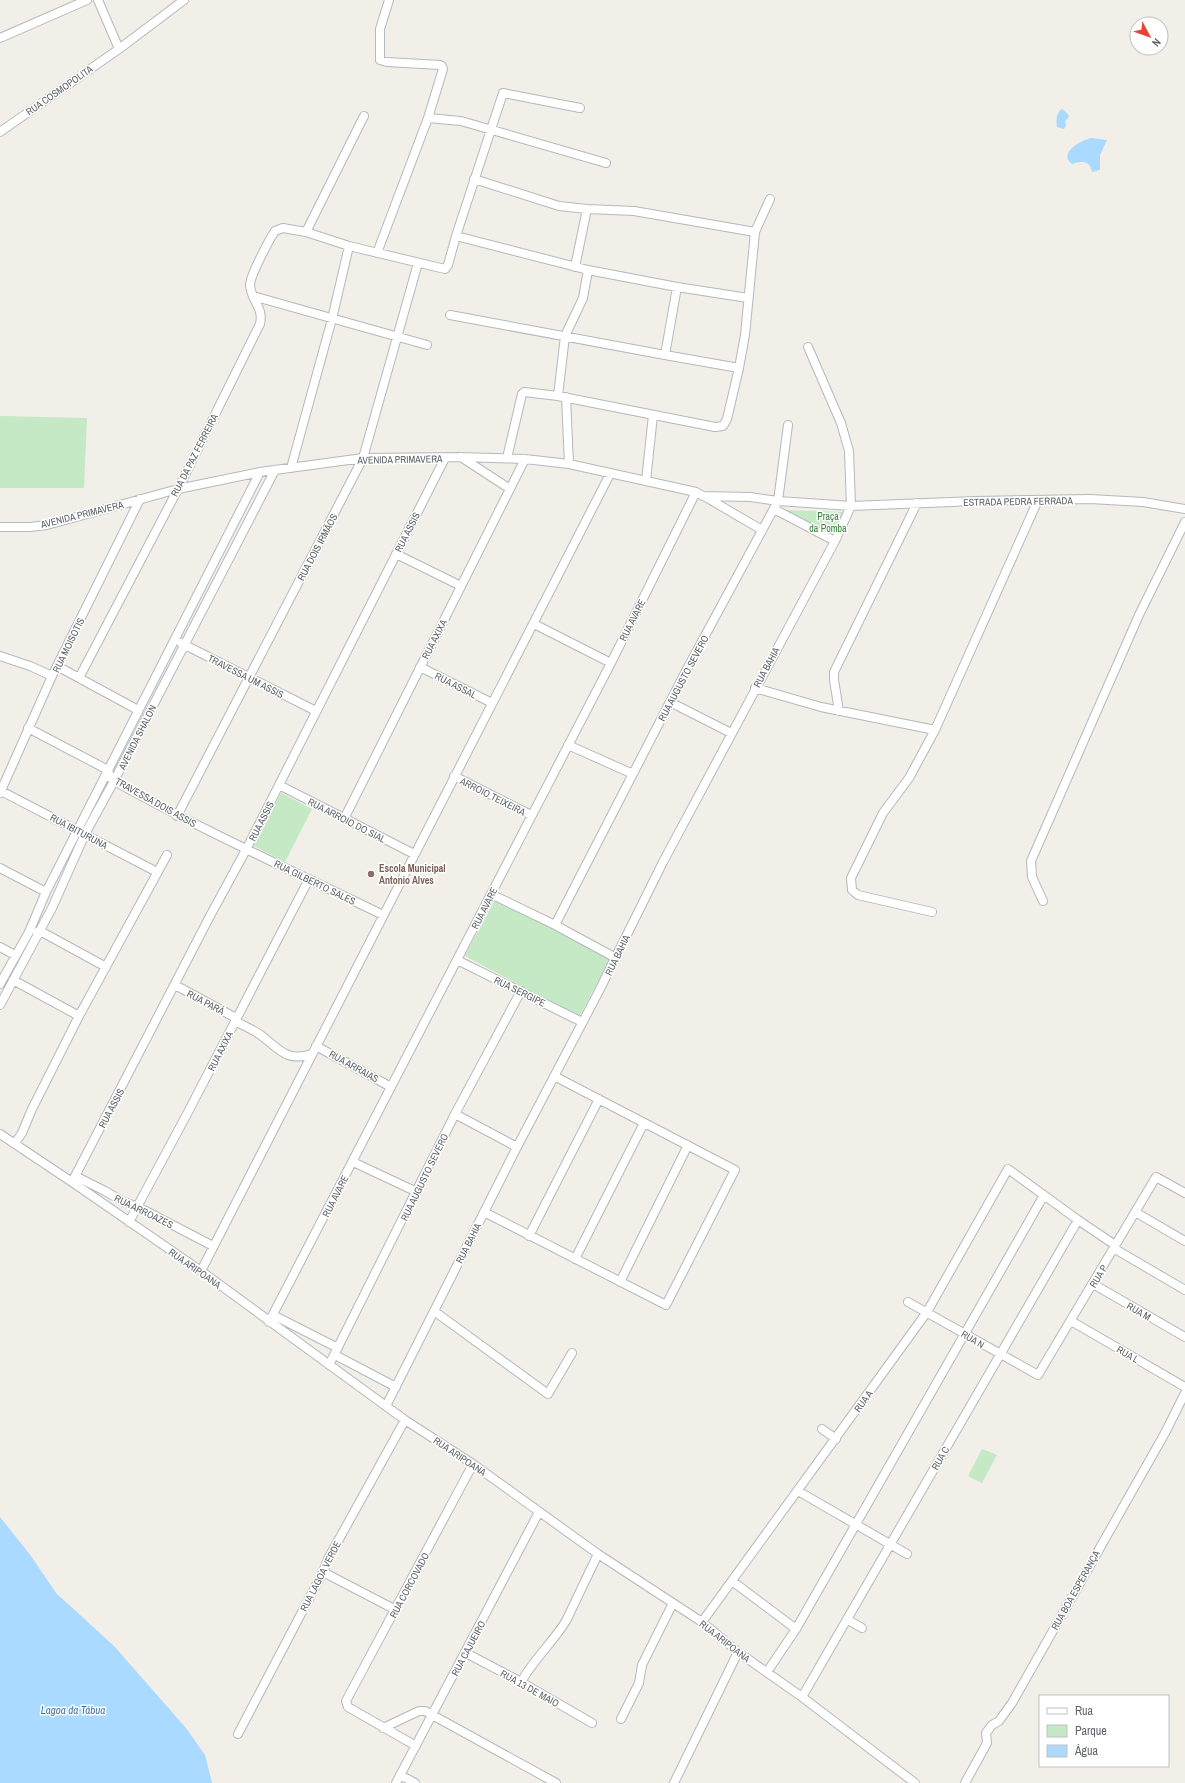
<svg xmlns="http://www.w3.org/2000/svg" width="1185" height="1783" viewBox="0 0 1185 1783" font-family="'Archivo Narrow',sans-serif">
<style>
.green{fill:#c5e8c5}
.water{fill:#aadaff}
.lines{fill:none;stroke-linecap:round;stroke-linejoin:round}
.minor-casing{stroke:#b5b8bc;stroke-width:10}
.minor{stroke:#fff;stroke-width:8}
.education-dot{fill:#8d6e63;stroke:#fff;stroke-width:1.5}
.labels{text-anchor:middle;stroke-width:3;stroke-linejoin:round;paint-order:stroke}
.street-label{font-size:10px;fill:#5f6368;stroke:#fff}
.park-label{font-size:10px;fill:#348238;stroke:#fff}
.education-label{font-size:10px;font-weight:bold;fill:#785e54;stroke:#fff;text-anchor:start}
.water-label{font-size:11px;font-style:italic;fill:#4174aa;stroke:#fff}
</style>
<rect width="100%" height="100%" fill="#f1efe8"/>
<path class="green" d="M 0,416 L 87,418 L 84,488 L 0,488 Z
M 785,510 L 846,512 L 834,536 Z
M 281,793 L 312,809 L 285,862 L 254,846 Z
M 495,899 L 610,959 L 579,1017 L 465,956 Z
M 982,1449 L 997,1455 L 982,1483 L 968,1476 Z"/>
<path class="water" d="M 1062,109 L 1068,114 L 1069,117 L 1065,121 L 1066,126 L 1064,129 L 1057,127 C 1056,122 1056,112 1062,109 Z
M 1091,138 L 1107,140 L 1100,155 L 1100,170 L 1092,172 C 1090,160 1081,161 1072,164 C 1057,153 1082,140 1091,138 Z
M 0,1517 L 31,1556 L 56,1593 L 114,1646 L 186,1728 L 205,1755 L 212,1783 L 0,1783 Z"/>
<g class="lines">
<g class="minor-casing">
<path id="minor" d="M 98,0 L 119,49
M 0,38 L 87,0
M 428,118 L 461,121 L 606,163
M 0,132 L 119,49 L 184,0
M 474,179 L 559,206 L 587,209 L 634,211 L 755,232
M 306,232 L 364,116
M 456,236 L 588,270 L 677,287 L 748,298
M 377,253 L 428,118 L 443,69 L 442,66 L 440,65 L 387,62 L 380,60 L 380,29 L 389,0
M 575,267 L 587,209
M 253,296 L 427,345
M 450,315 L 665,355 L 739,368
M 665,355 L 677,287
M 558,396 L 565,336 L 583,298 L 588,270
M 566,397 L 569,464
M 461,457 L 510,489
M 507,458 L 522,394 L 524,392 L 558,396 L 715,427 L 723,426 L 727,419 L 739,368 L 745,335 L 755,232 L 770,199
M 291,468 L 332,319 L 349,246
M 646,481 L 653,415
M 704,496 L 762,530
M 774,509 L 835,541
M 0,527 L 30,527 L 47,525 L 178,489 L 260,472 L 363,458 L 460,457 L 525,459 L 569,464 L 696,492 L 703,496 L 750,497 L 778,501 L 851,506 L 976,501 L 1090,499 L 1143,502 L 1185,509
M 396,554 L 461,586
M 534,624 L 611,663
M 181,643 L 316,711
M 0,656 L 30,666 L 52,676
M 57,666 L 138,710
M 420,667 L 492,703
M 79,678 L 178,489 L 260,324 C 264,307 251,301 250,285 C 250,276 269,240 275,231 L 283,228 L 306,232 L 349,246 L 445,269 L 448,265 L 456,236 L 503,93 L 580,108
M 755,688 L 821,707 L 935,730
M 670,702 L 731,733
M 839,711 L 834,680 L 834,672 L 917,503
M 28,728 L 108,770 L 110,777 L 114,781 C 202,830 293,871 383,915
M 568,745 L 633,774
M 454,776 L 531,815
M 279,785 L 414,854
M 1,791 L 157,872
M 0,793 L 52,676 L 140,499
M 177,816 L 363,458 L 418,263
M 344,819 L 525,459
M 0,868 L 46,892
M 491,894 L 555,925 L 616,958
M 1043,901 L 1032,877 L 1031,861 L 1139,615 L 1185,522
M 932,912 L 858,895 L 852,890 L 851,878 L 883,813 L 909,778 L 935,730 L 1038,500
M 555,925 L 687,669 L 778,501 L 788,425
M 37,932 L 40,931 L 106,967
M 0,947 L 15,955
M 457,960 L 582,1022
M 13,980 L 79,1016
M 0,984 L 29,932 L 46,892 L 260,472
M 175,985 L 236,1018
M 0,1005 L 52,908 L 85,834 L 114,781 L 275,470
M 235,1021 C 244,1026 254,1030 262,1036 C 280,1050 287,1062 312,1054
M 316,1046 L 391,1087
M 455,1114 L 517,1147
M 0,1134 L 72,1182 L 201,1271 L 405,1420 L 473,1464 L 598,1554 L 702,1622 L 738,1652 L 802,1697 L 915,1783
M 15,1143 L 22,1133 L 32,1109 L 79,1016 L 167,855
M 353,1162 L 417,1192
M 75,1176 L 105,1191 L 124,1202 L 138,1207 L 213,1246
M 72,1182 L 210,916 L 247,848 L 445,458
M 484,1212 L 666,1305 L 735,1170 L 554,1076
M 1135,1212 L 1185,1241
M 129,1222 L 187,1114 L 309,879
M 529,1236 L 599,1099
M 1115,1249 L 1185,1290
M 575,1259 L 644,1123
M 201,1271 L 610,474
M 620,1282 L 688,1145
M 1093,1284 L 1185,1337
M 908,1302 L 1038,1375 L 1156,1177 L 1185,1193
M 434,1311 L 548,1394 L 572,1353
M 273,1315 L 338,1348
M 1071,1321 L 1185,1387
M 269,1322 L 611,663 L 696,492
M 335,1355 L 396,1387
M 329,1365 L 455,1114 L 521,991
M 386,1406 L 517,1147 L 599,991 L 663,862 L 835,541 L 851,506 L 849,451 L 841,423 L 808,347
M 822,1429 L 836,1439
M 798,1491 L 907,1554
M 323,1572 L 396,1610
M 732,1581 L 796,1629
M 848,1620 L 862,1628
M 702,1622 L 927,1312 L 1008,1169 L 1078,1220 L 1115,1245
M 466,1653 L 521,1682 L 592,1723
M 767,1672 L 796,1629 L 1044,1195
M 521,1682 C 534,1659 553,1642 566,1621 L 598,1554
M 802,1697 L 1078,1220
M 621,1719 L 639,1683 L 642,1665 L 673,1603
M 383,1728 L 419,1711 L 425,1711 L 556,1783
M 238,1734 L 323,1572 L 328,1559 L 405,1420
M 416,1746 L 348,1707 L 346,1701 L 473,1464
M 400,1775 L 415,1783
M 396,1783 L 539,1512
M 674,1783 L 738,1652
M 965,1783 L 987,1743 L 986,1733 L 992,1725 L 999,1721 L 1012,1703 L 1165,1433 L 1185,1393"/>
</g>
<use href="#minor" class="minor"/>
</g>
<circle class="education-dot" cx="371" cy="874" r="4"/>
<g class="labels">
<g class="street-label">
<text transform="translate(59 90) rotate(-35)" y="4">RUA COSMOPOLITA</text>
<text transform="translate(194 455) rotate(-63)" y="4">RUA DA PAZ FERREIRA</text>
<text transform="translate(400 459) rotate(-1)" y="4">AVENIDA PRIMAVERA</text>
<text transform="translate(1018 501) rotate(-1)" y="4">ESTRADA PEDRA FERRADA</text>
<text transform="translate(82 514) rotate(-14)" y="4">AVENIDA PRIMAVERA</text>
<text transform="translate(407 532) rotate(-63)" y="4">RUA ASSIS</text>
<text transform="translate(317 547) rotate(-62)" y="4">RUA DOIS IRMÃOS</text>
<text transform="translate(632 620) rotate(-63)" y="4">RUA AVARE</text>
<text transform="translate(434 639) rotate(-63)" y="4">RUA AXIXA</text>
<text transform="translate(68 645) rotate(-64)" y="4">RUA MOISOTIS</text>
<text transform="translate(766 667) rotate(-62)" y="4">RUA BAHIA</text>
<text transform="translate(246 676) rotate(27)" y="4">TRAVESSA UM ASSIS</text>
<text transform="translate(683 678) rotate(-62)" y="4">RUA AUGUSTO SEVERO</text>
<text transform="translate(456 685) rotate(27)" y="4">RUA ASSAL</text>
<text transform="translate(137 737) rotate(-63)" y="4">AVENIDA SHALON</text>
<text transform="translate(493 796) rotate(27)" y="4">ARROIO TEIXEIRA</text>
<text transform="translate(156 802) rotate(29)" y="4">TRAVESSA DOIS ASSIS</text>
<text transform="translate(347 820) rotate(27)" y="4">RUA ARROIO DO SIAL</text>
<text transform="translate(261 821) rotate(-63)" y="4">RUA ASSIS</text>
<text transform="translate(79 831) rotate(28)" y="4">RUA IBITURUNA</text>
<text transform="translate(315 882) rotate(26)" y="4">RUA GILBERTO SALES</text>
<text transform="translate(484 908) rotate(-63)" y="4">RUA AVARE</text>
<text transform="translate(617 955) rotate(-64)" y="4">RUA BAHIA</text>
<text transform="translate(520 991) rotate(26)" y="4">RUA SERGIPE</text>
<text transform="translate(206 1002) rotate(28)" y="4">RUA PARÁ</text>
<text transform="translate(220 1051) rotate(-63)" y="4">RUA AXIXA</text>
<text transform="translate(354 1066) rotate(29)" y="4">RUA ARRAIAS</text>
<text transform="translate(111 1108) rotate(-62)" y="4">RUA ASSIS</text>
<text transform="translate(424 1177) rotate(-64)" y="4">RUA AUGUSTO SEVERO</text>
<text transform="translate(335 1196) rotate(-63)" y="4">RUA AVARE</text>
<text transform="translate(144 1211) rotate(26)" y="4">RUA ARROAZES</text>
<text transform="translate(468 1243) rotate(-63)" y="4">RUA BAHIA</text>
<text transform="translate(195 1268) rotate(35)" y="4">RUA ARIPOANA</text>
<text transform="translate(1098 1276) rotate(-59)" y="4">RUA P</text>
<text transform="translate(1139 1311) rotate(30)" y="4">RUA M</text>
<text transform="translate(973 1339) rotate(31)" y="4">RUA N</text>
<text transform="translate(1128 1354) rotate(30)" y="4">RUA L</text>
<text transform="translate(863 1401) rotate(-54)" y="4">RUA A</text>
<text transform="translate(460 1456) rotate(34)" y="4">RUA ARIPOANA</text>
<text transform="translate(940 1458) rotate(-60)" y="4">RUA C</text>
<text transform="translate(320 1576) rotate(-63)" y="4">RUA LAGOA VERDE</text>
<text transform="translate(409 1585) rotate(-62)" y="4">RUA CORCOVADO</text>
<text transform="translate(1075 1590) rotate(-61)" y="4">RUA BOA ESPERANÇA</text>
<text transform="translate(725 1641) rotate(38)" y="4">RUA ARIPOANA</text>
<text transform="translate(468 1648) rotate(-62)" y="4">RUA CAJUEIRO</text>
<text transform="translate(530 1688) rotate(29)" y="4">RUA 13 DE MAIO</text>
</g>
<g class="park-label">
<text x="828" y="520">Praça<tspan x="828" dy="12">da Pomba</tspan></text>
</g>
<g class="education-label">
<text x="379" y="872">Escola Municipal<tspan x="379" dy="12">Antonio Alves</tspan></text>
</g>
<g class="water-label">
<text x="73" y="1714">Lagoa da Tábua</text>
</g>
</g>
<rect x="1039" y="1695" width="130" height="72" fill="#ffffff" stroke="#bfc1c3"/>
<rect x="1047" y="1708" width="20" height="6" fill="#ffffff" stroke="#bfc1c3"/>
<text x="1075" y="1715" font-size="12" fill="#5f6368">Rua</text>
<rect x="1047" y="1725" width="20" height="12" fill="#c5e8c5" stroke="#bfc1c3"/>
<text x="1075" y="1735" font-size="12" fill="#5f6368">Parque</text>
<rect x="1047" y="1745" width="20" height="12" fill="#aadaff" stroke="#bfc1c3"/>
<text x="1075" y="1755" font-size="12" fill="#5f6368">Água</text>
<g transform="translate(1149 36) rotate(131)"><circle r="19" fill="#ffffff" stroke="#bfc1c3"/>
<path d="M0-3L7 15L0 10L-7 15Z" fill="#ea4335"/>
<text y="-6" font-size="11" font-weight="bold" text-anchor="middle" fill="#5f6368">N</text>
</g>
</svg>
